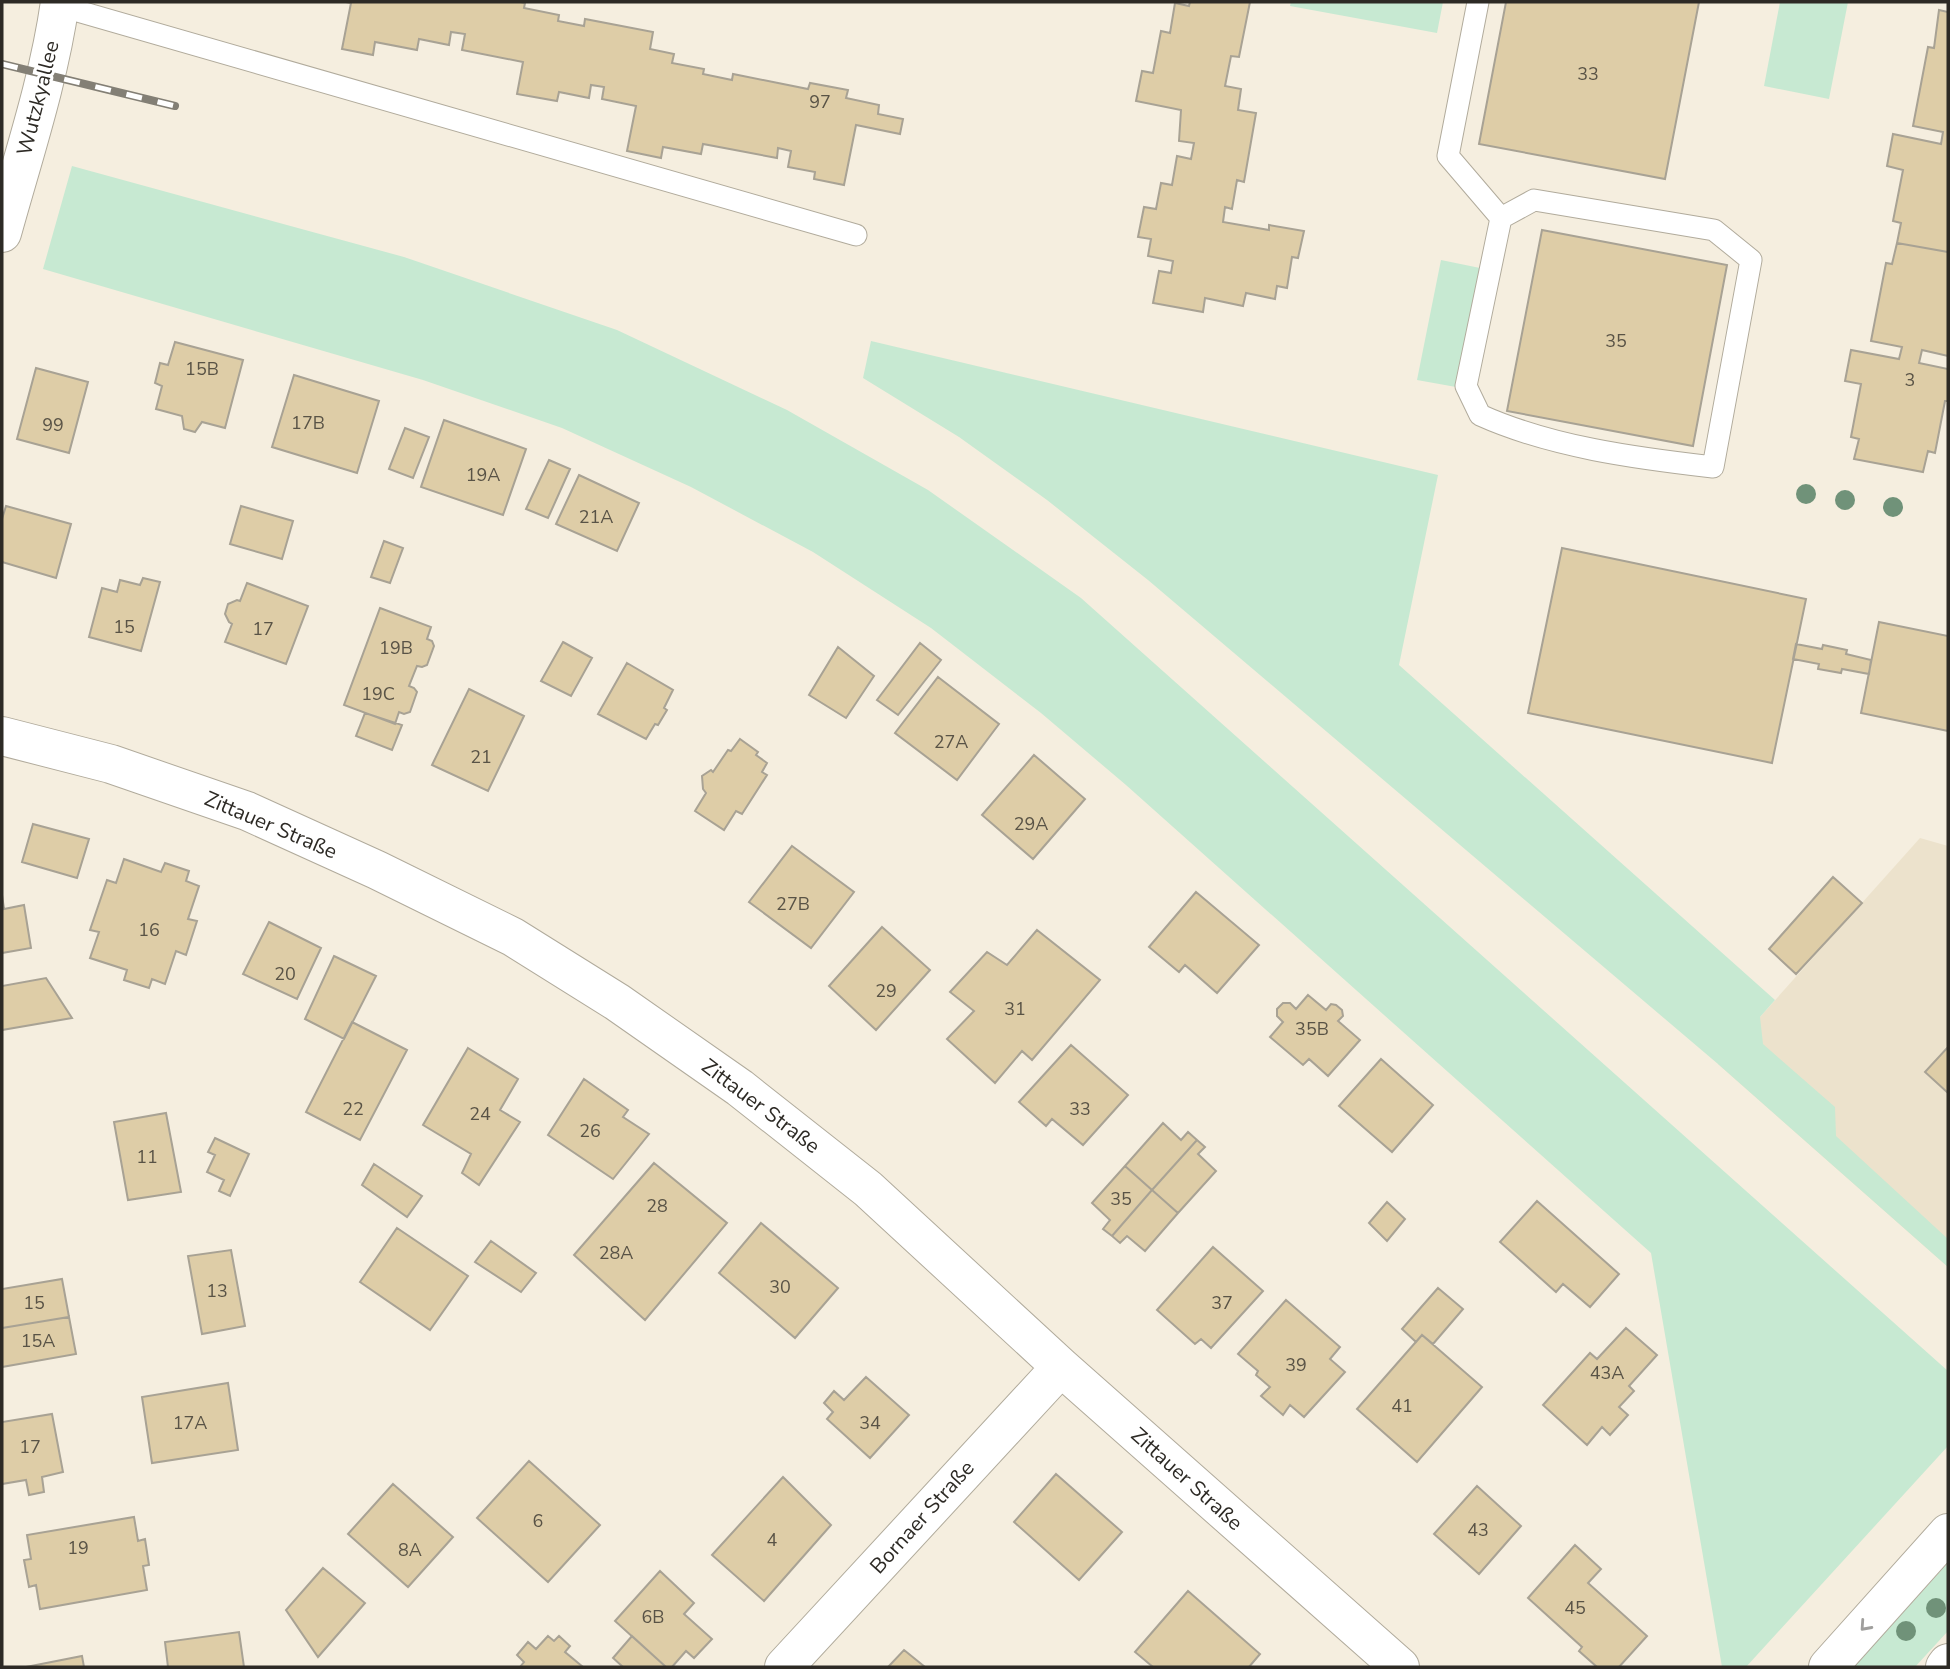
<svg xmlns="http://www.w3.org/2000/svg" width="1950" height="1669" viewBox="0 0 1950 1669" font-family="'Nunito Sans',sans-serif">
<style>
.built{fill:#ece2cc}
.green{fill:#c7e9d2}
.building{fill:#decda7;stroke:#a8a294;stroke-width:2}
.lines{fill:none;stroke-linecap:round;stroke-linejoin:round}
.lane-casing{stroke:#b1ab9c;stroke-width:23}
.street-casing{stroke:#b1ab9c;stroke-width:40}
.secondary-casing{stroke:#b1ab9c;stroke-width:40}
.lane{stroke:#fff;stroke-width:21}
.street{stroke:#fff;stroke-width:38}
.secondary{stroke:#fff;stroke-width:38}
.rail-casing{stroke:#837f75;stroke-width:8}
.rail{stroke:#fff;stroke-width:5;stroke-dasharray:16;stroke-linecap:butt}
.tree{fill:#709279}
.oneway{stroke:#a09f9d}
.labels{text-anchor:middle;stroke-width:6;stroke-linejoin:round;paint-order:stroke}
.number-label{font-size:18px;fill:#595346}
.street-label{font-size:21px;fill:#2d2a25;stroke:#fff}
</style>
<rect width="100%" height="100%" fill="#f5eedf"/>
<path class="built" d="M 1920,838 L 1948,846 L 1948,1267 L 1718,1064 Z"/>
<path class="green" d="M 1291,2 L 1443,2 L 1437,33 L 1290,6 Z
M 1780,2 L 1848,2 L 1829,99 L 1764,86 Z
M 72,166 L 404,257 L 617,330 L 787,410 L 928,490 L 1081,598 L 1948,1371 L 1948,1446 L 1746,1667 L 1722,1667 L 1651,1253 L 1126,785 L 1041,713 L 931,628 L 813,552 L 691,487 L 562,428 L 423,380 L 43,269 Z
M 1441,260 L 1480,268 L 1456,387 L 1417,380 Z
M 871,341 L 1438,475 L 1399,665 L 1775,1000 L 1760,1017 L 1763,1044 L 1835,1107 L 1836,1136 L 1948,1239 L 1948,1267 L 1718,1064 L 1148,580 L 1047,500 L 959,437 L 863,378 Z
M 1948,1563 L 1948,1631 L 1915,1667 L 1853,1667 Z"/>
<path class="building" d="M 346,2 L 520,2 L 525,3 L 524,8 L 559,15 L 558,21 L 584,26 L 585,19 L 653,32 L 650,49 L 674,54 L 672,63 L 704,69 L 703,74 L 732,80 L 733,74 L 808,89 L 810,83 L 848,90 L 846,98 L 879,105 L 878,114 L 903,119 L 900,134 L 856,125 L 844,185 L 814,179 L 815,172 L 788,167 L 791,151 L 778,148 L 777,158 L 703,144 L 701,154 L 663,147 L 661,158 L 627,151 L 636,106 L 602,99 L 604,87 L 591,85 L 589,98 L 559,92 L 557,101 L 517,94 L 523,62 L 462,50 L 465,34 L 451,32 L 449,45 L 419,39 L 417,50 L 375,42 L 373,55 L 342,49 L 351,3 Z
M 1190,2 L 1250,2 L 1239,57 L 1231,56 L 1225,86 L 1241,89 L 1238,110 L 1256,113 L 1244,182 L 1237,180 L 1232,209 L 1225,207 L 1223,222 L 1269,230 L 1269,225 L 1304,231 L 1298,258 L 1292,257 L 1287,288 L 1277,286 L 1275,299 L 1246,293 L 1243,306 L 1205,298 L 1203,312 L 1153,303 L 1159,271 L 1171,273 L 1173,261 L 1148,256 L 1151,239 L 1138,237 L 1144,207 L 1156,209 L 1161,183 L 1172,185 L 1177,156 L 1191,159 L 1194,143 L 1179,141 L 1181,110 L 1136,101 L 1142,71 L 1153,73 L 1161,31 L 1170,33 L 1175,3 L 1189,6 Z
M 1506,2 L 1699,2 L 1665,179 L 1479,144 Z
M 1939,10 L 1948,12 L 1948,252 L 1897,243 L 1901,223 L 1893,221 L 1903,170 L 1887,166 L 1893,134 L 1941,144 L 1943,132 L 1913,126 L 1928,47 L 1934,48 Z
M 1542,230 L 1727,265 L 1693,446 L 1507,411 Z
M 1897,243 L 1948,252 L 1948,356 L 1922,350 L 1919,363 L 1948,369 L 1948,401 L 1945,401 L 1935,453 L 1928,451 L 1923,472 L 1854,459 L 1859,439 L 1851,437 L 1861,384 L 1845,381 L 1851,350 L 1899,359 L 1902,347 L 1871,341 L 1886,263 L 1892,264 Z
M 175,342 L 243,360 L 225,428 L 202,422 L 195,432 L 184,429 L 182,416 L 156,409 L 162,386 L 155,383 L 160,363 L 168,365 Z
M 36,368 L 88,382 L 69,453 L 17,439 Z
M 294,375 L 379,401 L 357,473 L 272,447 Z
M 444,420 L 526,449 L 503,515 L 421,487 Z
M 405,428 L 429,437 L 413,478 L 389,469 Z
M 549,460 L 570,469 L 548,518 L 526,509 Z
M 579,475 L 639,503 L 617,551 L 556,524 Z
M 6,506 L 71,524 L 56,578 L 2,562 L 2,519 Z
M 241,506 L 293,521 L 282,559 L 230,544 Z
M 384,541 L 403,548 L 390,583 L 371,577 Z
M 1562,548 L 1806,599 L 1772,763 L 1528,713 Z
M 143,578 L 160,582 L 141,651 L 89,637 L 102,588 L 117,592 L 120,580 L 140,585 Z
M 247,583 L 308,606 L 286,664 L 225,642 L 232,624 L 229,622 L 225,614 L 228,604 L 237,600 L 240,601 Z
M 380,608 L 431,627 L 427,639 L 432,641 L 434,646 L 427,665 L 422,667 L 417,666 L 409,686 L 414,688 L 417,692 L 410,712 L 404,714 L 399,712 L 395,724 L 344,705 Z
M 1879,622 L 1948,636 L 1948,731 L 1861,713 Z
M 563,642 L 592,658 L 571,696 L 541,681 Z
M 920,643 L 941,660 L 898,715 L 877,700 Z
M 1796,644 L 1822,649 L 1823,645 L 1847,650 L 1846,654 L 1871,660 L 1869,674 L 1842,669 L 1841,673 L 1818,669 L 1819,664 L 1793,659 Z
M 838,647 L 874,676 L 846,718 L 809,695 Z
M 627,663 L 673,690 L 664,708 L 667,710 L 658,725 L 655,724 L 646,739 L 598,714 Z
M 938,677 L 999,724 L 957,780 L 895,733 Z
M 469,689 L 524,716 L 488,791 L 432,765 Z
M 365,713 L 402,725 L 392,750 L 356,736 Z
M 740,739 L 758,752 L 756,755 L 767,763 L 762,772 L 767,775 L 742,814 L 736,811 L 724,830 L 695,811 L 706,793 L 703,789 L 702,776 L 711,770 L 713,772 L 728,750 L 731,751 Z
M 1034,755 L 1085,799 L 1033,859 L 982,815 Z
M 33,824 L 89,839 L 77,878 L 22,862 Z
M 792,846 L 854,892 L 811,948 L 749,902 Z
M 124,859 L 161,872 L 165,863 L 189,871 L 186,881 L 199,886 L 188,919 L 197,921 L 186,955 L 176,951 L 165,984 L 152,979 L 149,988 L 124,980 L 127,970 L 90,958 L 99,932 L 90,930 L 107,880 L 116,883 Z
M 1833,877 L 1862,903 L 1796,974 L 1769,949 Z
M 1196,892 L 1259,945 L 1217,993 L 1185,965 L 1179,972 L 1149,947 Z
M 2,895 L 4,909 L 24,905 L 31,948 L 2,953 Z
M 269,922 L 321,948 L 297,999 L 243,974 Z
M 882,927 L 930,970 L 876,1030 L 829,986 Z
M 1037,930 L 1100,980 L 1032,1060 L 1022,1051 L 995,1083 L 947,1039 L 974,1011 L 950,992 L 987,952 L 1007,965 Z
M 334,956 L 376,976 L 344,1039 L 305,1019 Z
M 46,978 L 72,1018 L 2,1030 L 2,986 Z
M 1308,995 L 1326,1010 L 1331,1004 L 1336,1005 L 1342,1010 L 1343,1016 L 1338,1021 L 1360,1040 L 1328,1076 L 1309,1059 L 1303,1065 L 1270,1037 L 1283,1022 L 1277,1016 L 1277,1009 L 1283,1003 L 1290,1003 L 1296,1009 Z
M 352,1022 L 407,1050 L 360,1140 L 306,1112 Z
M 1071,1045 L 1128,1095 L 1083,1145 L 1052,1119 L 1046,1126 L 1019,1102 Z
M 1948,1047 L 1948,1093 L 1925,1072 Z
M 468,1048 L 518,1079 L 500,1110 L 520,1122 L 479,1185 L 462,1173 L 471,1154 L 423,1125 Z
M 1381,1059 L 1433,1105 L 1392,1152 L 1339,1106 Z
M 584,1079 L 628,1110 L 623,1117 L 649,1134 L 613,1179 L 548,1135 Z
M 166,1113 L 181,1192 L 128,1200 L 114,1122 Z
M 1163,1123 L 1181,1140 L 1188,1132 L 1197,1140 L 1152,1190 L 1125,1166 Z
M 215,1138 L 249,1154 L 230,1196 L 219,1191 L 224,1180 L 207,1172 L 215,1155 L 208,1152 Z
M 1197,1140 L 1205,1147 L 1198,1154 L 1216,1171 L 1178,1213 L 1152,1190 Z
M 654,1163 L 727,1223 L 645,1320 L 574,1255 Z
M 374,1164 L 422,1196 L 407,1217 L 362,1185 Z
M 1125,1166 L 1152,1190 L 1112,1236 L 1103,1229 L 1110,1220 L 1092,1203 Z
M 1152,1190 L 1178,1213 L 1145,1251 L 1127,1236 L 1120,1243 L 1112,1236 Z
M 1537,1201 L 1619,1274 L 1590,1307 L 1563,1284 L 1556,1292 L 1500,1242 Z
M 1387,1202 L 1405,1219 L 1387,1241 L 1369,1223 Z
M 761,1223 L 838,1288 L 795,1338 L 719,1273 Z
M 397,1228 L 468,1276 L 430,1330 L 360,1282 Z
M 491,1241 L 536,1273 L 521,1292 L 475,1262 Z
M 1213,1247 L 1263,1291 L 1211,1348 L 1201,1339 L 1195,1344 L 1157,1310 Z
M 231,1250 L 245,1326 L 202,1334 L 188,1256 Z
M 62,1279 L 69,1317 L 2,1328 L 2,1289 Z
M 1438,1288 L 1463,1309 L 1433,1344 L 1422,1335 L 1416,1342 L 1402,1329 Z
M 1286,1300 L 1340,1347 L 1330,1359 L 1345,1372 L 1304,1417 L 1290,1405 L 1283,1415 L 1261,1396 L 1270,1387 L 1256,1375 L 1258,1371 L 1238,1354 Z
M 69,1317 L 76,1354 L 2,1367 L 2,1328 Z
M 1626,1328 L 1657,1355 L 1629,1386 L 1634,1391 L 1619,1407 L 1628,1415 L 1610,1435 L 1602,1427 L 1587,1445 L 1543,1405 L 1590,1353 L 1597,1359 Z
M 1422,1335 L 1482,1387 L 1417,1462 L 1357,1409 Z
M 866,1377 L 909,1415 L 870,1458 L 827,1419 L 833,1412 L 824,1403 L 834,1391 L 844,1400 Z
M 228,1383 L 238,1450 L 152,1463 L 142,1397 Z
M 52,1414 L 63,1472 L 42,1477 L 44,1492 L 29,1495 L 26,1480 L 2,1484 L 2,1422 Z
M 529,1461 L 600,1525 L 548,1582 L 477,1518 Z
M 1056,1474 L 1122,1532 L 1079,1580 L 1014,1522 Z
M 783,1477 L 831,1525 L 764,1601 L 712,1555 Z
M 393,1484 L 453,1537 L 408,1587 L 348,1534 Z
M 1477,1486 L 1521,1526 L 1479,1574 L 1434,1534 Z
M 134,1517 L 138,1541 L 145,1539 L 149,1565 L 143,1566 L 147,1590 L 40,1609 L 36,1585 L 29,1587 L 24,1560 L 31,1559 L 27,1535 Z
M 1575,1545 L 1601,1569 L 1588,1583 L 1647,1636 L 1619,1667 L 1597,1667 L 1579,1651 L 1582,1647 L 1528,1598 Z
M 323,1568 L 365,1603 L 318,1657 L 286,1610 Z
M 660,1571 L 694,1603 L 684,1614 L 712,1639 L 694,1658 L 686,1651 L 672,1667 L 666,1667 L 615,1621 Z
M 1188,1591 L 1260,1654 L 1249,1667 L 1153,1667 L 1135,1652 Z
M 239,1632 L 244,1667 L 168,1667 L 165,1642 Z
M 548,1636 L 554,1641 L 559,1636 L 570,1646 L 565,1652 L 583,1667 L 520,1667 L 524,1662 L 517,1655 L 528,1642 L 536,1649 Z
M 632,1636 L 666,1667 L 623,1667 L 613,1658 Z
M 904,1650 L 925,1667 L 888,1667 Z
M 82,1656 L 84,1667 L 26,1667 Z"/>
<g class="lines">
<g class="lane-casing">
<path id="lane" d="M 1478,2 L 1448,156 L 1501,218 L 1466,386 L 1480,415 C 1551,447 1635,458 1713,467 L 1751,260 L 1714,230 L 1534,200 L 1501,218
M 60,6 L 856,235"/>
</g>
<g class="street-casing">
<path id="street" d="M 2,233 C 23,157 49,80 60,2
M 2,736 L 111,764 L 247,811 L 377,870 L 513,937 L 617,1002 L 740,1088 L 868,1189 L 1061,1367 L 1400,1667
M 784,1667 L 1061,1367"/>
</g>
<g class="secondary-casing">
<path id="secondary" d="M 1828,1667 L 1948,1533
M 1945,1667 L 1948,1663"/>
</g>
<use href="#lane" class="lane"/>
<use href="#street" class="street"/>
<use href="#secondary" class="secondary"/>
<g class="rail-casing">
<path id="rail" d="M 2,64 L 175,106"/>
</g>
<use href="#rail" class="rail"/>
</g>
<g class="tree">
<circle cx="1806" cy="494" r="10"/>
<circle cx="1845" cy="500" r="10"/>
<circle cx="1893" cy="507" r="10"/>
<circle cx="1936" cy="1608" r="10"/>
<circle cx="1906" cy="1631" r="10"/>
</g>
<defs><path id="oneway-chevron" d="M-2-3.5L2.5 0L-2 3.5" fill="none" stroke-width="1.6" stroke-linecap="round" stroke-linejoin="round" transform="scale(1.75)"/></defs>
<use class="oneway" href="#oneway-chevron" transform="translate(1865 1626) rotate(132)"/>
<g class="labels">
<g class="number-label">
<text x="1588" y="80">33</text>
<text x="820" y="108">97</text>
<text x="1616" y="347">35</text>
<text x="202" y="375">15B</text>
<text x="1910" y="386">3</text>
<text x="308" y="429">17B</text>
<text x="53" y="431">99</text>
<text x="483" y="481">19A</text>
<text x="596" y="523">21A</text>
<text x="124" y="633">15</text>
<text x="263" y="635">17</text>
<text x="396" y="654">19B</text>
<text x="378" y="700">19C</text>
<text x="951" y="748">27A</text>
<text x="481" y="763">21</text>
<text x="1031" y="830">29A</text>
<text x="793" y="910">27B</text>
<text x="149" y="936">16</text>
<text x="285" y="980">20</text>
<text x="886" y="997">29</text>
<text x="1015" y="1015">31</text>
<text x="1312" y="1035">35B</text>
<text x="353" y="1115">22</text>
<text x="1080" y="1115">33</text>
<text x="480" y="1120">24</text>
<text x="590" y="1137">26</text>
<text x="147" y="1163">11</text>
<text x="1121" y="1205">35</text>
<text x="657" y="1212">28</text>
<text x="616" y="1259">28A</text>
<text x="780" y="1293">30</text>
<text x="217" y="1297">13</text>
<text x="34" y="1309">15</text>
<text x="1222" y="1309">37</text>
<text x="38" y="1347">15A</text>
<text x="1296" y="1371">39</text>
<text x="1607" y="1379">43A</text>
<text x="1402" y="1412">41</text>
<text x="190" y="1429">17A</text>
<text x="870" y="1429">34</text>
<text x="30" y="1453">17</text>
<text x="538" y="1527">6</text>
<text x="1478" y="1536">43</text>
<text x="772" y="1546">4</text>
<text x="78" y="1554">19</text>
<text x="410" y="1556">8A</text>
<text x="1575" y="1614">45</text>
<text x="653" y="1623">6B</text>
</g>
<g class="street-label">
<text transform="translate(38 98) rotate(-76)" y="7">Wutzkyallee</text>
<text transform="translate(271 825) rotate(23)" y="7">Zittauer Straße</text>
<text transform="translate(761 1106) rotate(37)" y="7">Zittauer Straße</text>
<text transform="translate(1187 1479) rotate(42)" y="7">Zittauer Straße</text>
<text transform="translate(922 1517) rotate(-48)" y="7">Bornaer Straße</text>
</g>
</g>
<rect width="1950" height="1669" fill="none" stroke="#2d2a25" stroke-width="7"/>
</svg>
